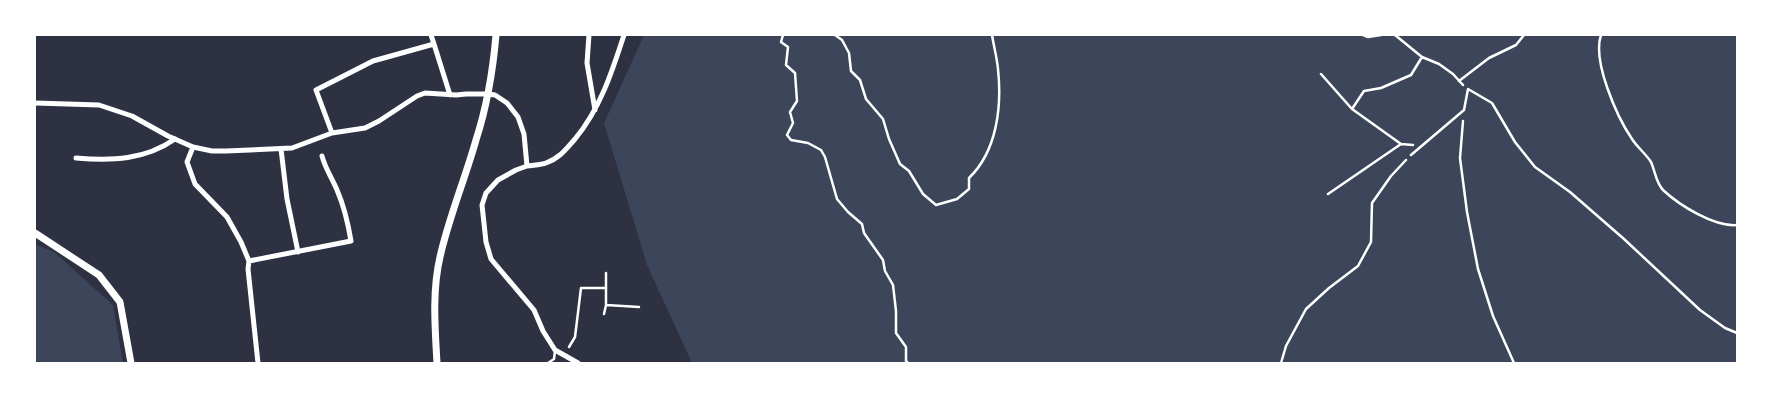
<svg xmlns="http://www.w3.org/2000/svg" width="1772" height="398" viewBox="0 0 1772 398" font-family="Signika,sans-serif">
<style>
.green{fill:#3c4559}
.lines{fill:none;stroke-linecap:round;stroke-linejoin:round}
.path{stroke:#fff;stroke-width:2.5}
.service{stroke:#fff;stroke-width:2.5}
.minor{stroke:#fff;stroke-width:5}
.tertiary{stroke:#fff;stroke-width:7}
</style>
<rect width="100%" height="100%" fill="#2d3142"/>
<path class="green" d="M 644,35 L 1737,35 L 1737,363 L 692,363 L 647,265 L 604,123 Z
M 35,244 L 54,252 L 113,305 L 123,363 L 35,363 Z"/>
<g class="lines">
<path class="path" d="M 783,35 L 781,42 L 788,47 L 786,65 L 795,73 L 797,101 L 790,112 L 793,123 L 787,135 L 791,140 L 808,143 L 821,150 L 825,157 L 837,199 L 848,212 L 862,224 L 864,233 L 883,260 L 885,271 L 893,285 L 896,311 L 896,333 L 906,347 L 906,361 L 908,363
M 835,35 L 842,40 L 849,53 L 851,71 L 860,80 L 866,99 L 883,119 L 889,139 L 900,164 L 909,171 L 923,194 L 936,205 L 957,199 L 969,189 L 969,178 C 997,151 1002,107 998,69 C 997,58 994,47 992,35
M 1363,35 L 1368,37 L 1381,35
M 1395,35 L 1422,57 L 1439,64 L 1453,74 L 1463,85
M 1601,35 C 1592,61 1617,117 1632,139 C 1637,147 1646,154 1651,162 C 1655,171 1656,183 1663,190 C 1679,205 1714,227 1737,225
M 1321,74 L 1352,109 L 1401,144 L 1413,145
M 1459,81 L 1489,58 L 1516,45 L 1524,35
M 1352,109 L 1364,91 L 1381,88 L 1411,75 L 1422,57
M 1463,121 L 1460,158 L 1467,212 L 1478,269 L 1493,316 L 1514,363
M 1328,194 L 1401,144
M 606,288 L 606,273
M 606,305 L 639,307
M 569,347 L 575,337 L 581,288 L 606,288 L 606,305 L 604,314
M 1281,363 L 1286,346 L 1306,309 L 1329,288 L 1358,266 L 1371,242 L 1372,203 L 1391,176 L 1406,160"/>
<path class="service" d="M 1411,155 L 1464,110 L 1468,89 L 1492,103 L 1515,142 L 1535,167 L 1570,192 L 1624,239 L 1700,310 L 1725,328 L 1737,333
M 548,363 L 554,359 L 555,351"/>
<path class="minor" d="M 431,35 L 434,44
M 589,35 L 587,63 L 595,110
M 35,103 L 99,105 L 132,116 L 168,136 L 193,147 L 212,151 L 226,151 L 292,148 L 332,133 L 365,128 L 379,121 L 417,96 L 425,93 L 456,95 L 466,94 L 488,94 L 495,95 L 507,103 L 518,117 L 524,134 L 527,166 L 516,170 L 498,180 L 486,193 L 482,205 L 486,242 L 491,259 L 534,310 L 543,331 L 555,350 L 578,363
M 332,133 L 316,90 L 373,61 L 434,44 L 450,95
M 193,147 L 187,162 L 195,184 L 227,217 L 241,242 L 249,261 L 248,269 L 258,363
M 281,149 L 287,199 L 298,252
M 76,158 C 112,161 145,160 175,139
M 527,166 C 533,165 541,165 546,163 C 560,158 566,149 575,139 C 600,109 612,72 624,35
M 249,261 L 351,241 C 348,223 344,206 337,190 C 332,178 325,168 322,156"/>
<path class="tertiary" d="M 35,233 L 99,275 L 120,302 L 131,363
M 437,363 C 435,328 432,291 440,257 C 449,217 465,179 476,140 C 487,106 493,70 496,35"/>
</g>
<rect width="1772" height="398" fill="none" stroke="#ffffff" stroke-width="72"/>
</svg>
